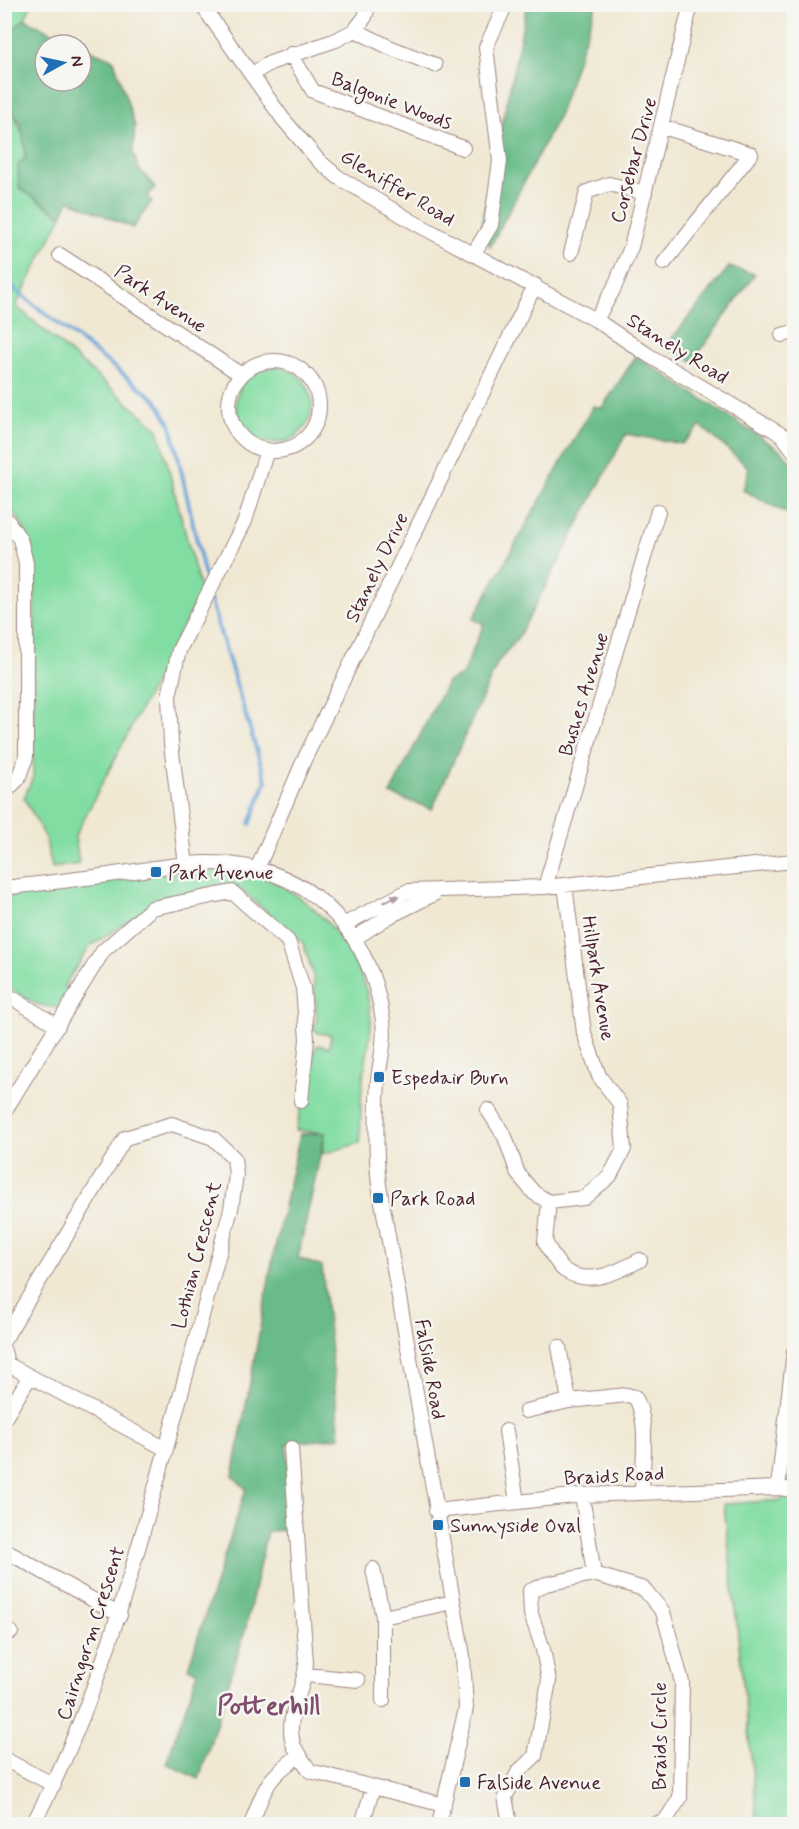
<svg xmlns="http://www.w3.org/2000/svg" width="799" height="1829" viewBox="0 0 799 1829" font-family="Mynerve,sans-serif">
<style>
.green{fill:#82dda3;stroke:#667e67;stroke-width:1.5}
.forest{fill:#69bc89;stroke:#5a6e5a;stroke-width:1.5}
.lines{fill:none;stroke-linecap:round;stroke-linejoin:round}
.stream{stroke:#68a3d8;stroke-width:4}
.minor-casing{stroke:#9d847f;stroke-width:16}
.minor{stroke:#fff;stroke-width:14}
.oneway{fill:#ae9aa0}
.poi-dot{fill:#1f6fb2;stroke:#f6f6f2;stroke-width:2}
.labels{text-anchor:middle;stroke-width:5;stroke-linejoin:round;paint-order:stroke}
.street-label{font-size:20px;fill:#4a1f2b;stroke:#f6f6f2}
.poi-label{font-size:20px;fill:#4a1f2b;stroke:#f6f6f2;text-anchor:start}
.district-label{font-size:26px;font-weight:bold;fill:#804e6c;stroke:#f6f6f2}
</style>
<rect width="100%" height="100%" fill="#f6f6f2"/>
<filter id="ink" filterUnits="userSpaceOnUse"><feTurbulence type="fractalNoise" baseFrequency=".0167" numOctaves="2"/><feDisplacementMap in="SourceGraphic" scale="12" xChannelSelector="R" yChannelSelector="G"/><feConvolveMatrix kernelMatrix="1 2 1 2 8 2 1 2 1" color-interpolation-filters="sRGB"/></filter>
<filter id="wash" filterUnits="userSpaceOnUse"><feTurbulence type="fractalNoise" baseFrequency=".008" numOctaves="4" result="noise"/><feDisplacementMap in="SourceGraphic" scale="24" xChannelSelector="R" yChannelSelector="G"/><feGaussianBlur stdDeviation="1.35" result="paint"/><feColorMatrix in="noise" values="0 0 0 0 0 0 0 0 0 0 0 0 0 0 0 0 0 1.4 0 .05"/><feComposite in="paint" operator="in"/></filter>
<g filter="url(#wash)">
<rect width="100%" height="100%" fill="#f0e8d3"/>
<path class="green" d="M 5,5 L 31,5 L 25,19 L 5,36 Z
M 4,100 C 29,135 28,147 19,188 L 62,216 L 16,306 L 158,429 L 201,592 L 75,836 L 79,864 L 52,868 L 45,837 L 24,798 L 33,777 L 35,565 C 30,541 24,520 5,504 Z
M236 405a38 38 0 1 1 76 0a38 38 0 1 1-76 0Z
M 222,868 C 234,870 247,871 258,875 C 317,898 367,955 371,1020 C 372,1039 365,1060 363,1079 C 360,1100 361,1122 360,1143 L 322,1154 L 325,1133 L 296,1130 L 315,1049 L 318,1045 L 329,1047 L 331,1035 L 318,1033 L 313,1027 L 317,1019 L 313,974 L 303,943 L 239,888 L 167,896 L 90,946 L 64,986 L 71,991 L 63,1006 C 41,1012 23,996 5,985 L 5,896 L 128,877 Z
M 794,1439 L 794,1824 L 758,1824 L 724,1504 L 782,1500 L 791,1468 Z"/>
<path class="forest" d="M 527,5 L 596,5 L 558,117 L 490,247 L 482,220 Z
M 25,19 L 78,45 L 45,45 L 45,81 L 81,81 L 81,46 L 114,60 L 135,126 L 133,151 L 138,168 L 155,187 L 147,197 L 152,201 L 133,228 L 69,200 L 62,216 L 19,188 L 18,165 L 26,157 L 21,124 L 5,100 L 4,36 Z
M 729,267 L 755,274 L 693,361 L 665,347 Z
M 636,356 L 783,452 L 794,466 L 794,517 L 743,490 L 749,468 L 701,426 L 682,444 L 626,434 L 519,636 L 498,662 L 432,809 L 390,794 L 447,682 L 462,675 L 484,624 L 473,619 L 593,406 L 602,408 Z
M 325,1133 L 298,1258 L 322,1267 L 340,1437 L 287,1444 L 291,1530 L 267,1531 L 245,1631 L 199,1779 L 166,1763 L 198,1672 L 188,1668 L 246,1489 L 233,1476 L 273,1257 L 300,1134 Z"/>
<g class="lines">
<path class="stream" d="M 4,281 L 156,400 L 171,425 L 207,586
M 210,599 L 266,781 L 250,824"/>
</g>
</g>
<g filter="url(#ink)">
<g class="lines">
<g class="minor-casing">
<path id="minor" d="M 201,4 L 283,119 L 318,160 L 338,177 L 415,223 L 596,320 L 648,355 L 782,435 L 794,451
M 355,30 L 389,47 L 435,65
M 291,54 L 313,91 L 463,148
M 252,74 L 270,63 L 336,40 L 355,30 L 365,17 L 369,4
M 663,127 L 751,154 L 664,263
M 474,253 L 491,225 L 500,161 L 486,47 L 506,4
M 571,253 L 587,192 L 609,184 L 645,193
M 60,255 L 240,374
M 596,320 L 614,288 L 631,247 L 691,4
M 782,335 L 794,332
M229 406a45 45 0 1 1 90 0a45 45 0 1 1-90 0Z
M 4,516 L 20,539 L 26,563 L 26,757 L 18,779 L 4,793
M 186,865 L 171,744 L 169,696 L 179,650 L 245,521 L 267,450
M 257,869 L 304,760 L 535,285
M 545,887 L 658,511
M 4,888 C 44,883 83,879 122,873 C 159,868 199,859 236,865 C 320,876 372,939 383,1021 C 386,1041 380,1060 378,1080 C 376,1116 375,1149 379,1185 L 463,1656 L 466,1708 L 439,1824
M 345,924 L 408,891 L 545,887 L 794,861
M 355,938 L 388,917 L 434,894
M 4,993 L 58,1026
M 488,1110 L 505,1137 L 518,1174 L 534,1193 L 549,1202 L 584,1198 L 610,1176 L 624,1149 L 620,1104 L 599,1076 L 584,1033 L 565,885
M 4,1112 L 103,951 L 152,908 L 232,892 L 288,941 L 303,988 L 307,1039 L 301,1101
M 549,1202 L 545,1242 C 550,1250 556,1264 564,1270 C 588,1287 618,1272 640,1260
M 4,1340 L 125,1138 L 172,1124 L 213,1138 L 234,1158 L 236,1175 L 231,1209 L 166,1449 L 7,1364 L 4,1351
M 559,1347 L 569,1401
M 526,1411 L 569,1401 L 627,1395 L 635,1397 C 650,1422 642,1464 642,1492
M 4,1419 L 29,1378
M 506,1431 L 517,1502
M 291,1448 L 306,1663 C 305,1691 283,1718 294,1746 C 298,1755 305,1763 310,1771 L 444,1805
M 778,1488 L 794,1351
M 582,1495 L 594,1574 L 644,1589 L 663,1612 L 682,1682 L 680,1798 L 665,1821 L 655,1824
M 436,1511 L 582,1495 L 778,1488 L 794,1490
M 4,1550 L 120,1615
M 373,1569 L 383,1617 L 383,1700
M 383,1617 L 453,1602
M 4,1629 L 11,1632
M 306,1675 L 358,1680
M 4,1759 L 54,1785
M 252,1822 C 265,1786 268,1777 300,1755
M 33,1824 C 97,1704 130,1579 166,1449
M 362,1824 L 373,1788
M 510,1824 L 505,1797 L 519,1771 L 535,1756 L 549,1681 L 543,1649 L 531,1614 L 530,1591 L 546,1584 L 594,1574"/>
</g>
<use href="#minor" class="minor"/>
</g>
<defs><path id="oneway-solid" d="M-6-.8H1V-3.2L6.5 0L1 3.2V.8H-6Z" transform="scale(1.5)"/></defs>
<use class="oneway" href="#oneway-solid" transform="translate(391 899) rotate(-24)"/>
</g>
<g class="poi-dot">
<rect x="150" y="866" width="12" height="12" rx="3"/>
<rect x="373" y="1071" width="12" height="12" rx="3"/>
<rect x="372" y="1192" width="12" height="12" rx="3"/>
<rect x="432" y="1519" width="12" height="12" rx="3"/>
<rect x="459" y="1776" width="12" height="12" rx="3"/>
</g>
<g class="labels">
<g class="street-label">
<text transform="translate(392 100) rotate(21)" y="7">Balgonie Woods</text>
<text transform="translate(633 160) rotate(-75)" y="7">Corsebar Drive</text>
<text transform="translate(398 187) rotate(31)" y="7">Gleniffer Road</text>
<text transform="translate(161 298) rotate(34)" y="7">Park Avenue</text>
<text transform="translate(678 348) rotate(32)" y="7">Stanely Road</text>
<text transform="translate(376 567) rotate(-64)" y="7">Stanely Drive</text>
<text transform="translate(583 694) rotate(-73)" y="7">Bushes Avenue</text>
<text transform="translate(599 978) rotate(81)" y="7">Hillpark Avenue</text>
<text transform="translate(196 1255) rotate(-76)" y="7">Lothian Crescent</text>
<text transform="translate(431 1369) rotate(80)" y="7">Falside Road</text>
<text transform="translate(614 1475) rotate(-3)" y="7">Braids Road</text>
<text transform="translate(90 1633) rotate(-72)" y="7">Cairngorm Crescent</text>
<text transform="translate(659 1736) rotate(-90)" y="7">Braids Circle</text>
</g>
<g class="poi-label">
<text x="168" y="879">Park Avenue</text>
<text x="391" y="1084">Espedair Burn</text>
<text x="390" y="1205">Park Road</text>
<text x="450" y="1532">Sunnyside Oval</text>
<text x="477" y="1789">Falside Avenue</text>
</g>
<g class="district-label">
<text x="269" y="1714">Potterhill</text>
</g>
</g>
<rect width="799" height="1829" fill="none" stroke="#f6f6f2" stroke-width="24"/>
<g transform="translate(63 63) rotate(82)"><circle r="28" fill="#f6f6f2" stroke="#b1a0a2" stroke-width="1.5"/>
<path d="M0-4.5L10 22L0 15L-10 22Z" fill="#1f6fb2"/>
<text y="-9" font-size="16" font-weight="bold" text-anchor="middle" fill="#4a1f2b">N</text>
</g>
</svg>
